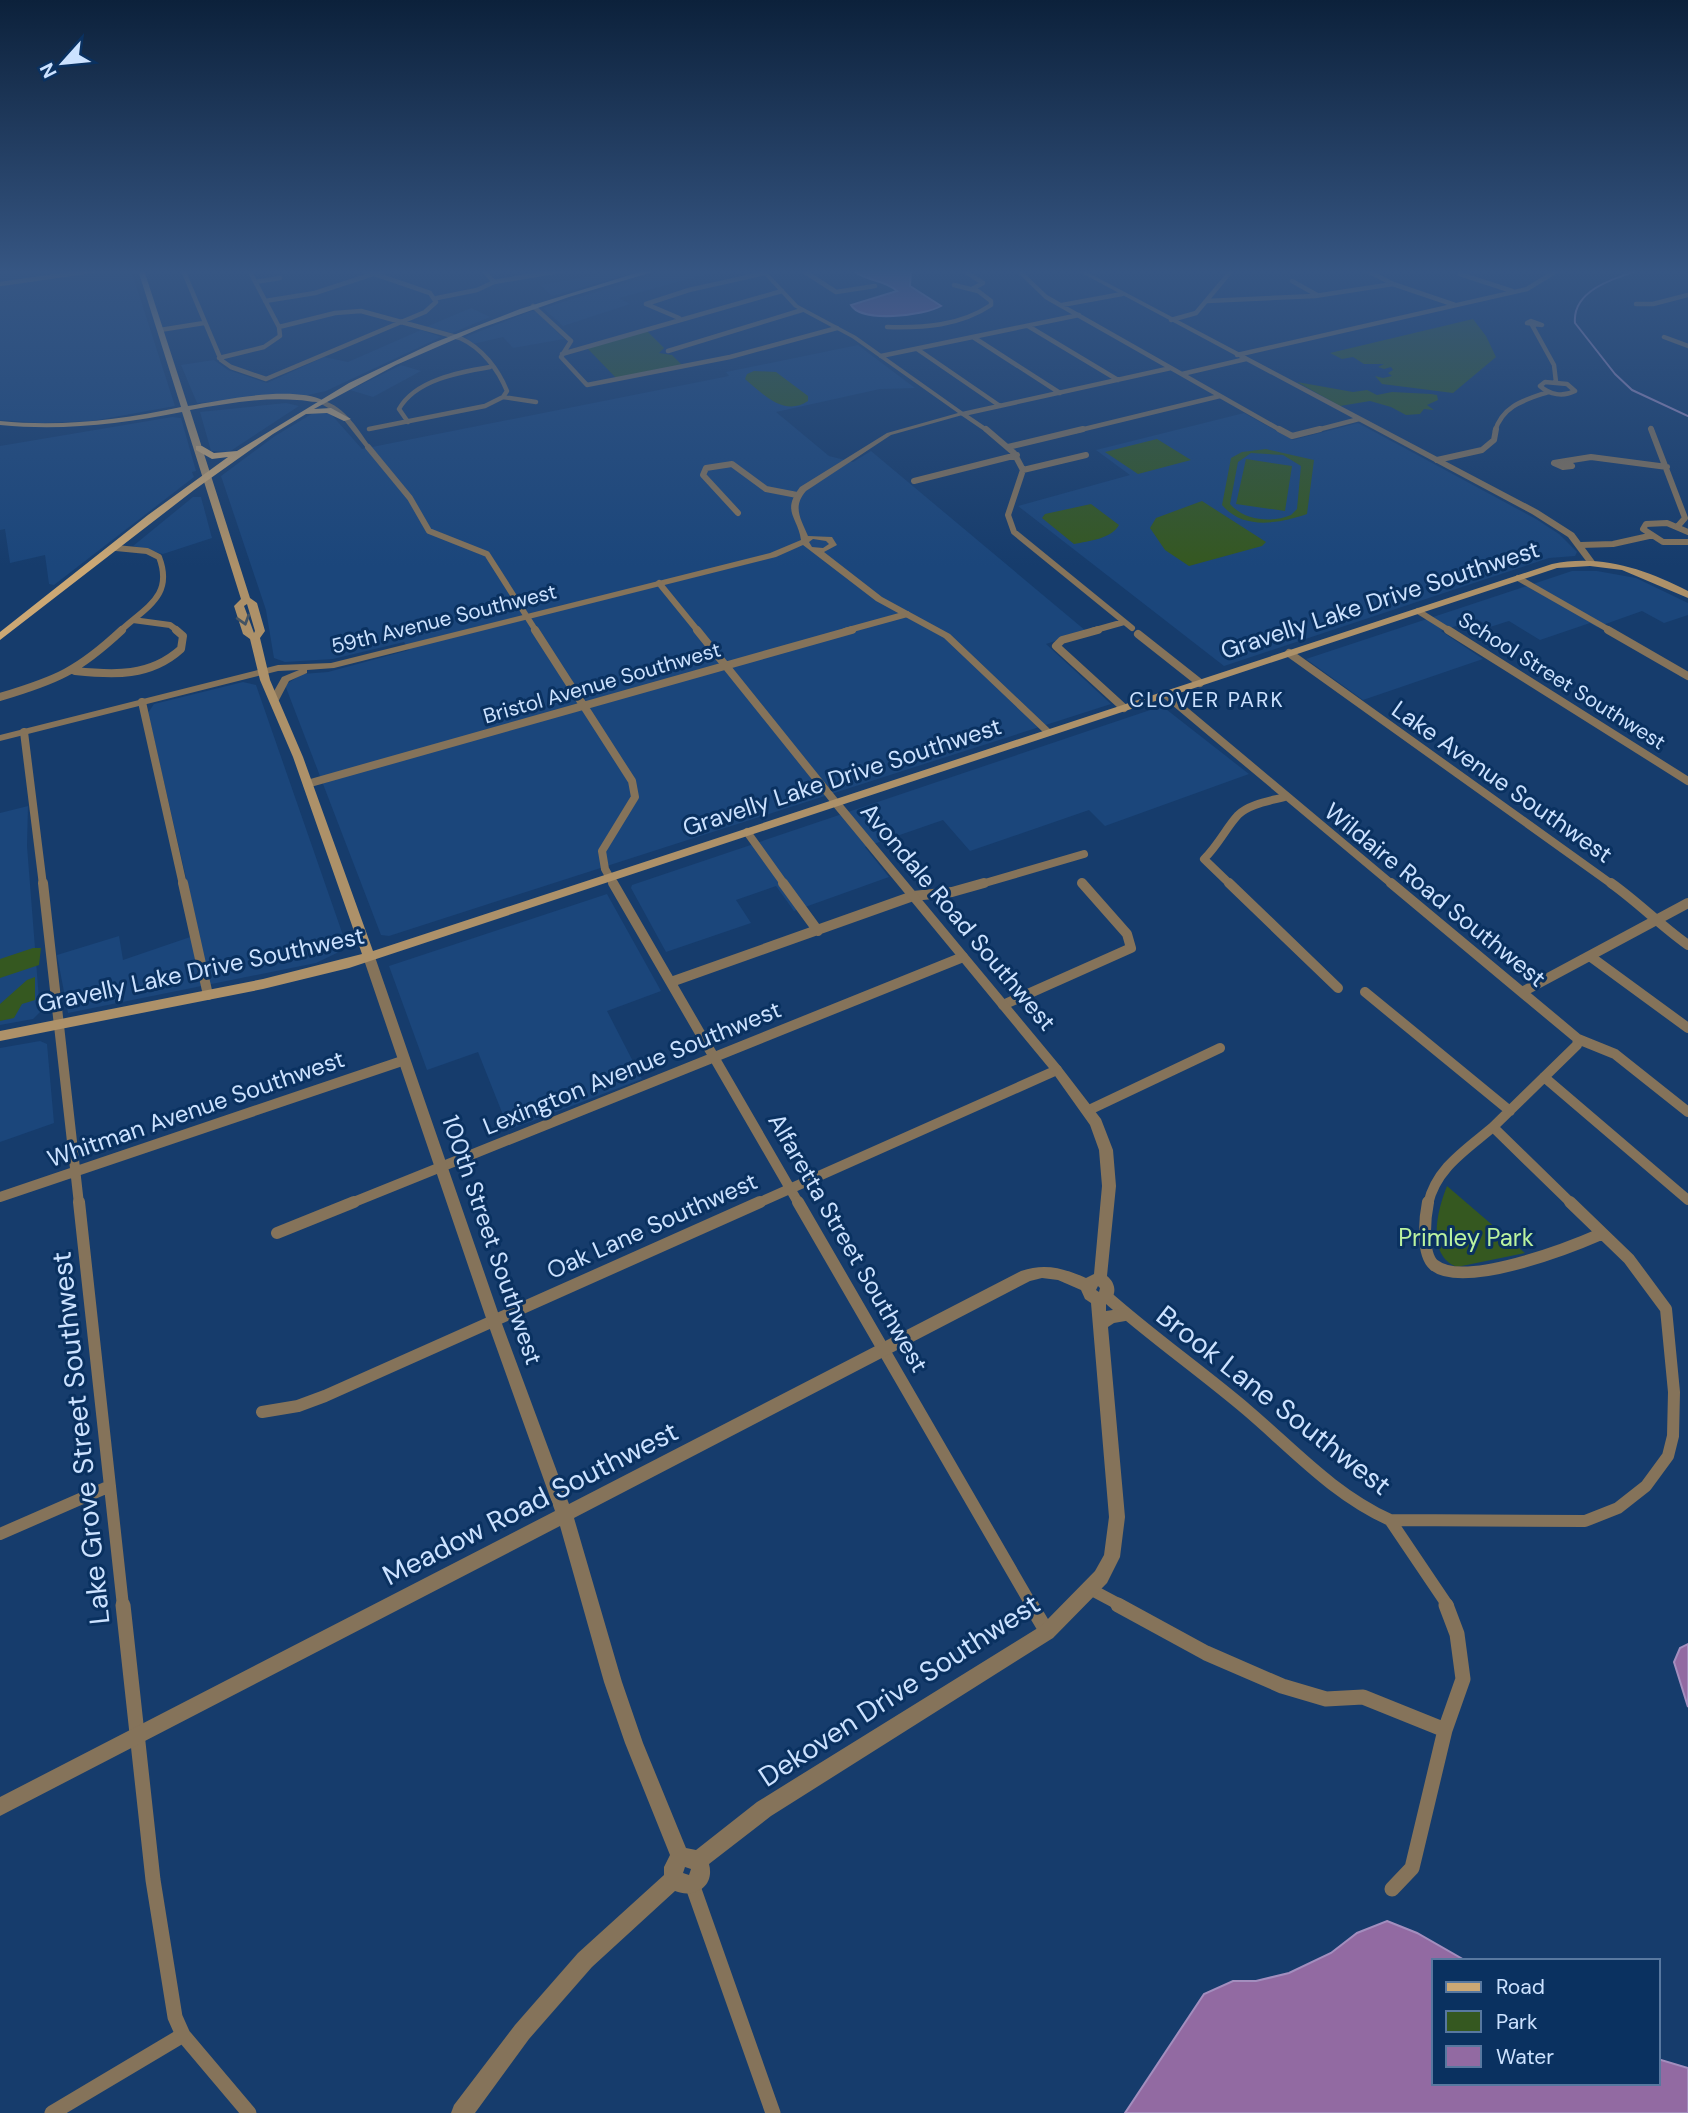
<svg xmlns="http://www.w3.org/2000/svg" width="1688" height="2113" viewBox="0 0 1688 2113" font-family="'DM Sans',sans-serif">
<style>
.built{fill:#1b467b}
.green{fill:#355820;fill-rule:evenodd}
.water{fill:#926aa2;stroke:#a38ebe;stroke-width:2}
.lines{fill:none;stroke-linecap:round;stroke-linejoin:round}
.stream{stroke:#a38ebe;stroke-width:2}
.minor-far5{stroke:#85735a;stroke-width:4.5}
.minor-far4{stroke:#85735a;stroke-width:6}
.minor-far3{stroke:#85735a;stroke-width:8}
.minor-far2{stroke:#85735a;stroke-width:10}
.minor-far1{stroke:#85735a;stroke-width:12}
.minor{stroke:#85735a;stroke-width:15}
.tertiary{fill:#85735a;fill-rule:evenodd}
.secondary{fill:#ad9169;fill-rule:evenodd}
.primary{fill:#cca874;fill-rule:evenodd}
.oneway{stroke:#435363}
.labels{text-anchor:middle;stroke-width:6;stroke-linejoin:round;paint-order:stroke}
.far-street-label{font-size:21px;fill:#cce2ff;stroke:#0a3160}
.far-neighbourhood-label{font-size:21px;letter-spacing:2px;fill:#cce2ff;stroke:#0a3160}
.street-label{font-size:24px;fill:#cce2ff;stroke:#0a3160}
.park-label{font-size:24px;fill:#bbf39f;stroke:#0a3160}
.near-street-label{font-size:28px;fill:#cce2ff;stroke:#0a3160}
</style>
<rect width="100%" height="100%" fill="#163c6c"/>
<path class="built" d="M 0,270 L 131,270 L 175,406 L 92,421 L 41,423 L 0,420 Z
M 622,270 L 643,270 L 552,296 L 541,285 Z
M 669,270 L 722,270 L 619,298 L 630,304 L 563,326 L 543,308 Z
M 471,308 L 490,317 L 452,333 L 426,327 Z
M 532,311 L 537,312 L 564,339 L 513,348 L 503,337 L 473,344 L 465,337 Z
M 421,330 L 441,337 L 326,391 L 308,395 L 197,403 L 181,365 L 214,360 L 228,370 L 267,383 L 324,357 L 348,362 Z
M 858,345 L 915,388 L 880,389 L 776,412 L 829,456 L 853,462 L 871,451 L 1086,631 L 1046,644 L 1111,704 L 389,936 L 381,935 L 285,685 L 302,674 L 328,672 L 409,650 L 404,642 L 333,659 L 285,662 L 274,658 L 266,610 L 221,476 L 275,436 L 315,412 L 330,413 L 362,449 L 729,376 L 726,372 Z
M 401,365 L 421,371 L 373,397 L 350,390 Z
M 286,403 L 299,406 L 229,452 L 211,451 L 200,412 Z
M 1244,413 L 1293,440 L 1358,423 L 1536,519 L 1559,534 L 1577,552 L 1575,556 L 1549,558 L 1224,666 L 1018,506 L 1130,475 L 1096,450 Z
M 172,417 L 181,418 L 196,471 L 192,472 L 194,477 L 54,585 L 49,584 L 45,555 L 10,563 L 5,529 L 0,530 L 0,446 Z
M 193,497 L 201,497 L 212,538 L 163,554 L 133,546 Z
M 1572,571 L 1597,571 L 1636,578 L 1688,603 L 1688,615 L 1664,623 L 1642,611 L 1597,627 L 1590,623 L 1540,640 L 1509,621 L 1490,627 L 1477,619 L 1441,631 L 1483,659 L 1363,700 L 1306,659 Z
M 243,682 L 256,685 L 345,941 L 343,950 L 316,963 L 68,1013 L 57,955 L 119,936 L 123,960 L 199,934 L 148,713 L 154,704 Z
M 1162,706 L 1249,774 L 1105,826 L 1089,810 L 970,851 L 943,820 L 865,847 L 889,877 L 794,911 L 776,886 L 736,900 L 751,923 L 666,952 L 631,888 L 632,885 Z
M 28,806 L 27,846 L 40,1012 L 33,1019 L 0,1025 L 0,813 Z
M 607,894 L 661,991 L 607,1011 L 642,1079 L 509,1130 L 478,1052 L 427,1070 L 389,966 Z
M 40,1041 L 47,1044 L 54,1123 L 0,1142 L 0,1048 Z"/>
<path class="green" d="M 1473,319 L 1486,336 L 1496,357 L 1453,393 L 1382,384 L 1375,376 L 1383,378 L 1392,376 L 1388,373 L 1393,370 L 1391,367 L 1384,369 L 1378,367 L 1384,364 L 1364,364 L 1353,357 L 1342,359 L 1330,353 Z
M 646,330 L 664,348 L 659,353 L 672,355 L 684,367 L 618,380 L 587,348 Z
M 754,371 L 776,372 L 808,396 L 808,401 C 784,417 763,394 745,379 L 747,374 Z
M 1297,382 L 1353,392 L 1367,390 L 1377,395 L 1392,392 L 1431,394 L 1437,395 L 1438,400 L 1427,405 L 1434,410 L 1424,409 L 1420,414 L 1406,415 L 1391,407 L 1370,401 L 1340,406 Z
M 1157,439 L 1191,460 L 1138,474 L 1105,452 Z
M 1266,449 L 1314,460 L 1307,514 C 1280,523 1244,531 1222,505 L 1231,458 L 1242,452 ZM 1251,453 L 1283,455 L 1301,466 L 1297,509 L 1291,515 C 1272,523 1245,521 1230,504 L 1238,462 Z
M 1246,459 L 1292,466 L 1285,511 L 1236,504 Z
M 1202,501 L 1266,542 L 1262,546 L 1189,566 L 1165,550 L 1150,528 L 1156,518 Z
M 1091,504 L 1119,525 C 1111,539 1089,541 1074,544 L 1042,518 L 1045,514 Z
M 33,948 L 41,948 L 39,965 L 0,978 L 0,959 Z
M 35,977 L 35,1000 L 22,1004 L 14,1018 L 0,1021 L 0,1004 L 27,980 Z
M 1447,1186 L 1525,1253 L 1457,1267 C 1426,1255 1437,1211 1447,1186 Z"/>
<path class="water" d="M 853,270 L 911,270 L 910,286 L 941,306 C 924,316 861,323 851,305 L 897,291 C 884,279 866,282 853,270 Z
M 1688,1644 L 1688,1707 L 1674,1662 L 1680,1648 Z
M 1387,1921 L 1417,1933 L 1466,1961 L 1434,1961 L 1434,2083 L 1658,2083 L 1658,2059 L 1688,2068 L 1688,2113 L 1125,2113 L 1204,1994 L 1233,1981 L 1256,1981 L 1289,1973 L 1331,1953 L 1357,1933 Z"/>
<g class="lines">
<path class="stream" d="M 1640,270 C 1615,278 1572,290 1575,323 L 1615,374 L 1632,390 L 1688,416"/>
<path class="minor-far5" d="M 183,270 L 221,360 L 231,367 L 266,379 L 425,312 L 436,302 L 430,293 L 363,270
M 483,270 L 494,282
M 802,270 L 836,292 L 875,286
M 963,270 L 983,283 L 972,289
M 1018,270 L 1046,297 L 1282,431
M 1366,270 L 1393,284 L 1455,305
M 1460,274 L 1512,291
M 1292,281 L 1317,295
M 255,282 L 280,278
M 0,284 L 98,270
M 437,298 L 477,290 L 494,282 L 565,270
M 265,301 L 315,293 L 385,270
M 1207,301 L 1315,296 L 1393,284
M 646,304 L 689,290 L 765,273
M 646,304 L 679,318
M 1636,304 L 1653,304 L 1688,295
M 1062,305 L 1122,294
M 533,306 L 571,341 L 561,357 L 587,385 L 730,357 L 837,328
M 1171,320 L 1196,313 L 1232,270
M 1531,321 L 1542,325 L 1527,323 Z
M 1532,325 L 1554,365 L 1556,382
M 1028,326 L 1118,380
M 279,327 L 335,313 L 361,311 L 460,338 C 482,348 498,369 507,391 L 503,397
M 887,327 C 923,328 960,326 991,305 L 991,301 L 978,291 L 954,285
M 160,330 L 204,323
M 973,337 L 1060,393
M 1664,337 L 1688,346
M 917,349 L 1000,406
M 668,351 L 802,310
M 562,354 L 782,291
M 1237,355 L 1527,289 L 1558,270
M 881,356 L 1079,315
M 219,358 L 264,347 L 280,336 L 279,327 L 249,270
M 1182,374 L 1246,359
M 1545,382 L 1567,384 L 1575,391 C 1563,397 1550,395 1540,386 Z
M 963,414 L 988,431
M 963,414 L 1171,368
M 408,422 L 399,409 C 415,380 460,372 490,367
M 1651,428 L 1652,431
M 369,429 L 485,406 L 503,397 L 536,402
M 1076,431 L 1220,396
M 1313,431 L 1359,419
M 1495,431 C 1503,405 1525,400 1548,392"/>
<path class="minor-far4" d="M 986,429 L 1014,453 L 1023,470 L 1008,515 L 1014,532 L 1132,628
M 1279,429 L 1292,436 L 1320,429
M 1651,429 L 1685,518 L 1678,526
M 368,447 L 410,498 L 429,531 L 487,554 L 536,631
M 1008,447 L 1083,429
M 1437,460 L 1482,450 L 1494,440 L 1496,429
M 1566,461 L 1572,466 L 1563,467 L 1554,463 Z
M 1566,461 L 1591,457 L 1667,467
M 1023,470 L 1086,455
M 914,481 L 1017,455
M 738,513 L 703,475 L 706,468 L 732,464 L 766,489 L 797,495
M 1688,532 L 1667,523 L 1646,524 L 1643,529 L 1663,542 L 1688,542
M 1581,545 L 1613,544 L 1649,536
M 116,548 L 147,551 L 159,557 C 174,596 146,607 120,631
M 1518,578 L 1611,631
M 659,583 L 698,631
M 1418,611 L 1450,631
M 133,620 L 170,625 L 178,631
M 845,631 L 907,614
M 1092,631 L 1124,622"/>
<path class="minor-far3" d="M 535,630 L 632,781 L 635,797 L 602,851 L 605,869 L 614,885
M 697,630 L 836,803
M 1098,630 L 1062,640 L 1056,646 L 1124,708
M 1448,630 L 1688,781
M 1608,630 L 1688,676
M 1138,634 L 1200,683
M 1289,653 L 1613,885
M 75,671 C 114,675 150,677 181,649 L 183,636 L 176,630
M 1165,694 L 1393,885
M 0,697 C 57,680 78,671 122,630
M 142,702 L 183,885
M 24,732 L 43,885
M 307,784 L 852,630
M 747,832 L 785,885
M 978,885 L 1084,854
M 1231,885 L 1204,859 C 1219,844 1226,828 1238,815 C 1249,804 1270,801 1285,797"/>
<path class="minor-far2" d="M 43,883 L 79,1204
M 183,883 L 208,995
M 613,883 L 799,1204
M 783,883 L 818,931
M 1229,883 L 1338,988
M 1391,883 L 1578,1039 L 1615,1054 L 1688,1112
M 1611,883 C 1639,903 1660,925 1688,945
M 1591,957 L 1688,1028
M 671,982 L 913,896 L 952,892 L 984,883
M 1365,992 L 1510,1111
M 1522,992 L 1688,903
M 1003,1005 L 1131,948 L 1127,934 L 1082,883
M 1544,1077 L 1688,1200
M 1089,1110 L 1220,1048
M 0,1197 L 405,1060
M 349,1204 L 963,957
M 756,1204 L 1057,1070
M 1428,1204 C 1436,1168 1466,1150 1493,1127
M 1572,1204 L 1493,1127 L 1577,1045 L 1578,1039"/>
<path class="minor-far1" d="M 79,1202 L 123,1606
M 798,1202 L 1032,1606
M 1428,1202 C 1425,1217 1421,1254 1434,1265 C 1464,1289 1569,1248 1601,1234
M 277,1233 L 354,1202
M 1106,1296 C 1151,1336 1201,1371 1247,1410 C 1294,1450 1333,1494 1390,1520 L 1585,1521 L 1618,1508 L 1646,1486 L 1668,1456 L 1673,1436 L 1674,1392 L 1666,1309 L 1629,1259 L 1570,1202
M 262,1412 L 298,1406 L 325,1396 L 760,1202
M 1390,1520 L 1448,1606
M 0,1534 L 110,1486
M 1090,1589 L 1122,1606"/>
<path class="minor" d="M 123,1605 L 153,1880 L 175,2017 L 183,2035 L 249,2113
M 1031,1605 L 1047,1632
M 1118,1605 L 1206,1653 L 1282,1686 L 1326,1699 L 1363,1697 L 1445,1730
M 692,1884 L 773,2113
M 1392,1889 L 1412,1868 L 1445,1730 L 1463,1679 L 1457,1634 L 1446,1605
M 52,2113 L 183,2035"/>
<path class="tertiary" d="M 760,270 L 765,270 L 798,305 L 856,336 L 966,414 L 891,435 L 806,491 C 792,507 801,519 808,536 L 832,537 L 837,545 L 824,552 L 882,597 L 950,634 L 1051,730 L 1051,734 L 1045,734 L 944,638 L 876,601 L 803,545 L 776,557 L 334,668 L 307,670 L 307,673 L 289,681 L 279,700 L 274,703 L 269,700 L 282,677 L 299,670 L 278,671 L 0,741 L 0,735 L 278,665 L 331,663 L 770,553 L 801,540 C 798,517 781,512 800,487 L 887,433 L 958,413 L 852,338 L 794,307 ZM 813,539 L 826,541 L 829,544 L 823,548 L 812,547 L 809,542 Z
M 1076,270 L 1083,270 L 1538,510 L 1574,533 L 1596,563 L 1589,565 L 1568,537 L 1532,514 Z
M 318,400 C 342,402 357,428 370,446 L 370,448 L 366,448 L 340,415 L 318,402 Z
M 836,800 L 840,801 L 1061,1067 L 1101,1119 L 1113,1150 L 1116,1186 L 1107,1276 C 1117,1284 1117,1297 1106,1303 L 1106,1311 L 1126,1308 L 1131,1310 L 1133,1315 L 1131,1320 L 1114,1323 L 1108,1327 L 1125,1517 L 1120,1557 L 1107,1583 L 1053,1638 L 771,1816 L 709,1864 C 715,1886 695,1899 675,1891 L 592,1967 L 529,2039 L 475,2113 L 451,2113 L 454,2105 L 515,2025 L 578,1953 L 664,1875 L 664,1867 L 670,1855 L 625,1743 L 604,1682 L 560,1526 L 0,1816 L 0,1797 L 555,1511 L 487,1321 L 363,957 L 365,954 L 373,954 L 375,957 L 501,1321 L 569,1504 L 1021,1271 C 1045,1263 1063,1268 1086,1278 L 1094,1274 L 1102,1186 L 1099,1150 L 1090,1125 L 1053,1073 L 832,805 L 832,801 ZM 1042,1278 L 1058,1280 L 1081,1290 L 1085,1299 L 1091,1303 L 1109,1517 L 1104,1555 L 1095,1571 L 1041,1626 L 757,1802 L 696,1850 L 686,1848 L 643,1743 L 622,1682 L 574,1518 L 1030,1281 ZM 1098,1286 L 1100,1288 L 1099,1292 L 1096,1290 ZM 685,1867 L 691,1869 L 689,1875 L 683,1873 Z"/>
<path class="secondary" d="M 138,270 L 144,270 L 188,406 C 222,400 294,385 324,401 C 316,404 306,400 297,400 C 261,397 225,404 190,410 L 250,598 L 257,603 L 265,631 L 260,638 L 270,680 L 303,757 L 373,951 L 1552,564 C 1600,554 1645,569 1688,591 L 1688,598 L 1622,570 L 1590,566 L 1557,568 L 349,968 L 263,989 L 0,1041 L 0,1031 L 263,979 L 362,954 L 293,757 L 260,680 L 250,639 L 243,634 L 234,606 L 241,599 L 182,412 C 121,424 63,431 0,425 L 0,421 C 62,427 120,420 181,407 ZM 247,604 L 255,631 L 254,633 L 244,606 Z"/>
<path class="primary" d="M 646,270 L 659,270 L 569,297 L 481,328 L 396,365 L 314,409 L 331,408 L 351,419 L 344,421 L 327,413 L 306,414 L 273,434 L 194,490 L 0,640 L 0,632 L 148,515 L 228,457 L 212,459 L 196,450 L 196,446 L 202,446 L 214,453 L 237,451 L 349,383 L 433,343 L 520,309 Z"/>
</g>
<defs><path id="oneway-chevron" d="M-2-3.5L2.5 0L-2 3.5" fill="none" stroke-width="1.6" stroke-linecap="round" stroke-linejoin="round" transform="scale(1.75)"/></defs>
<use class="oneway" href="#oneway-chevron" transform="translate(244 620) rotate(73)"/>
<linearGradient id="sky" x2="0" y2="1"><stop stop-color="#0c213b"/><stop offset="0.48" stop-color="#365683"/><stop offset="1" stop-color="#365683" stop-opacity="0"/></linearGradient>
<rect width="1688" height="566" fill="url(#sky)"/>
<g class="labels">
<g class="far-street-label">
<text transform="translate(444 619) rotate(-14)" y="7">59th Avenue Southwest</text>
<text transform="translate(1562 681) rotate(32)" y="7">School Street Southwest</text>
<text transform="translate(602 683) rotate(-16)" y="7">Bristol Avenue Southwest</text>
</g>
<g class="far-neighbourhood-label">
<text x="1207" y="707">CLOVER PARK</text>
</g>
<g class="street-label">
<text transform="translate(1380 600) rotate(-18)" y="8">Gravelly Lake Drive Southwest</text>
<text transform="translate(842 777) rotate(-18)" y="8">Gravelly Lake Drive Southwest</text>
<text transform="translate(1502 782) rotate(35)" y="8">Lake Avenue Southwest</text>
<text transform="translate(1435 895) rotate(39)" y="8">Wildaire Road Southwest</text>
<text transform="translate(958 917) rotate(50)" y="8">Avondale Road Southwest</text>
<text transform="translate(201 970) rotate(-12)" y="8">Gravelly Lake Drive Southwest</text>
<text transform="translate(632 1068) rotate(-22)" y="8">Lexington Avenue Southwest</text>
<text transform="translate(196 1109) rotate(-19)" y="8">Whitman Avenue Southwest</text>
<text transform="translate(652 1226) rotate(-24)" y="8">Oak Lane Southwest</text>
<text transform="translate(492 1240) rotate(71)" y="8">100th Street Southwest</text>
<text transform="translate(848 1243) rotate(60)" y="8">Alfaretta Street Southwest</text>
</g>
<g class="park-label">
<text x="1466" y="1246">Primley Park</text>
</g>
<g class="near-street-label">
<text transform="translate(1274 1400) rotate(38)" y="10">Brook Lane Southwest</text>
<text transform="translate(80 1438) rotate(-96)" y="10">Lake Grove Street Southwest</text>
<text transform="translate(530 1503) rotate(-27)" y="10">Meadow Road Southwest</text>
<text transform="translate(899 1690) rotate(-33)" y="10">Dekoven Drive Southwest</text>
</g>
</g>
<rect x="1432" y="1959" width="228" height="126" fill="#0a3160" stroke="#5878a0" stroke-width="2"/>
<rect x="1446" y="1982" width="35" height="10" fill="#cca874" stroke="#5878a0" stroke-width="2"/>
<text x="1496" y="1994" font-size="21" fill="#cce2ff">Road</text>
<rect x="1446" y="2011" width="35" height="21" fill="#355820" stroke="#5878a0" stroke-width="2"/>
<text x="1496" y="2029" font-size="21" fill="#cce2ff">Park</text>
<rect x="1446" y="2046" width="35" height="21" fill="#926aa2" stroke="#5878a0" stroke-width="2"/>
<text x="1496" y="2064" font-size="21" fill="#cce2ff">Water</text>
<g transform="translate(63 63) rotate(243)" stroke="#0a3160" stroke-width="5" paint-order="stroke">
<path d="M0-5L12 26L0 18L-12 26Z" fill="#cce2ff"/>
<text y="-10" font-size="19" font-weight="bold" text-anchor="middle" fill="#cce2ff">N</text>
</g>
</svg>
